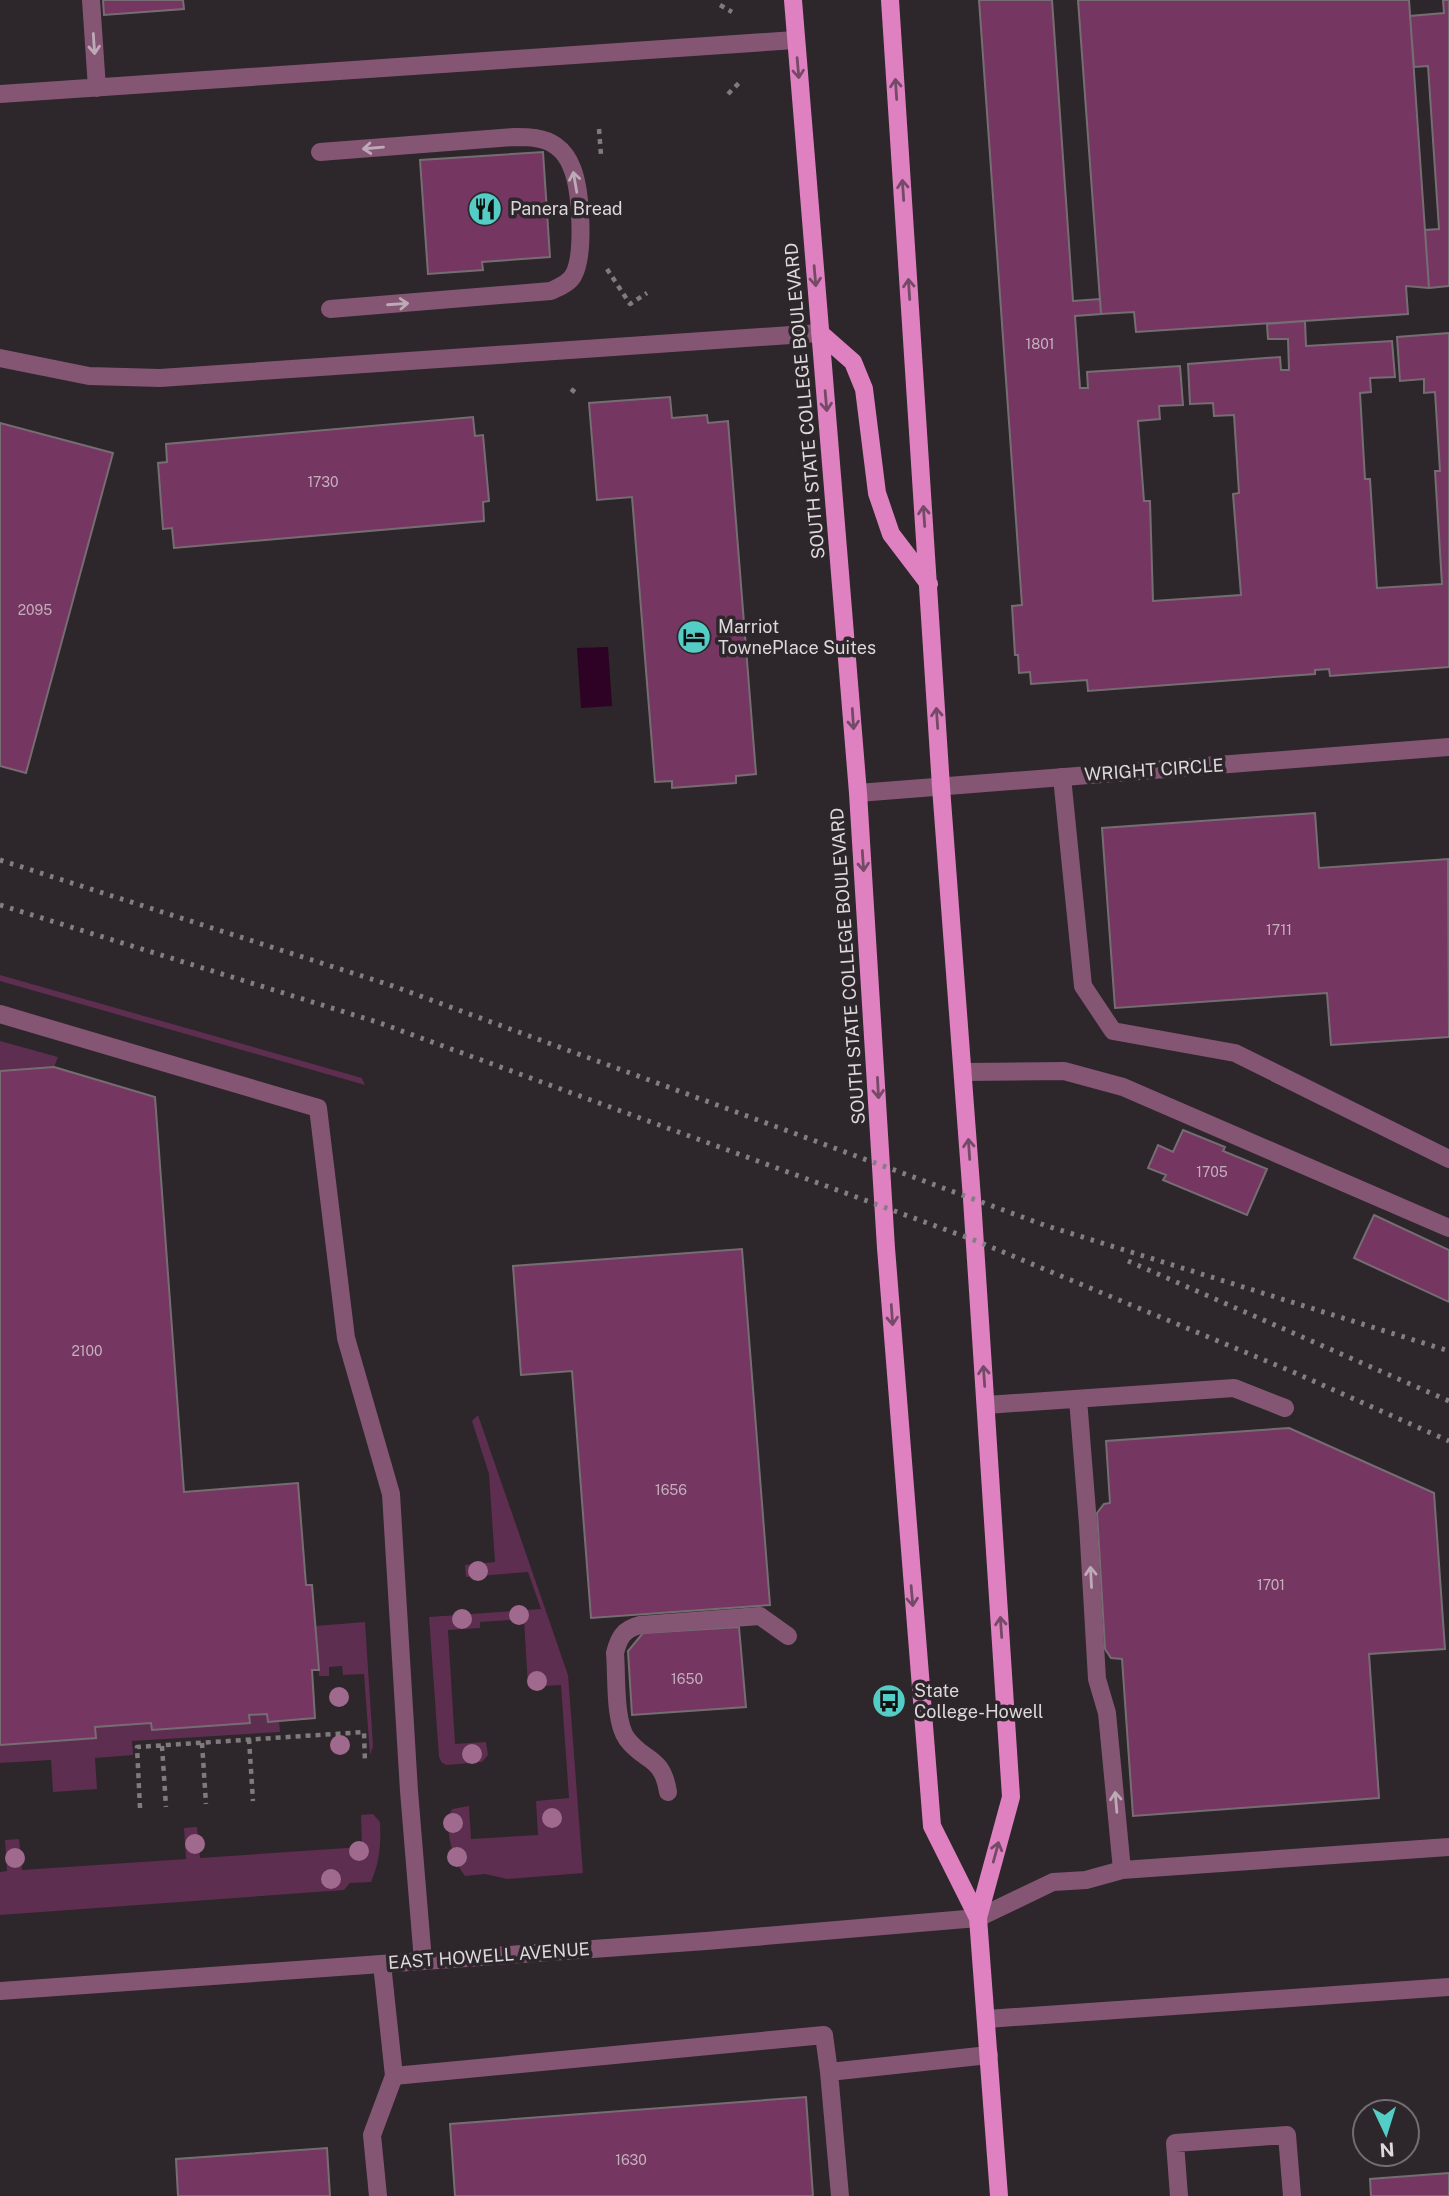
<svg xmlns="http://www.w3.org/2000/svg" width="1449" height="2196" viewBox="0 0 1449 2196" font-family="'Public Sans',sans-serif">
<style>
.green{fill:#5d2e4f}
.water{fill:#2e0224}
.building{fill:#753662;stroke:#766d73;stroke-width:2}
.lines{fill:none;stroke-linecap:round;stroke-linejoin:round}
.path{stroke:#807a7d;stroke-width:4.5;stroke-dasharray:5 5;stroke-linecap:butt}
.service{stroke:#845674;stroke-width:18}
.minor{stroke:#845674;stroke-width:18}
.tertiary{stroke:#845674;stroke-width:18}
.primary{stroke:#df80c1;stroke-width:18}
.rail{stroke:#847e81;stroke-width:5;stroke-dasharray:3.5 7;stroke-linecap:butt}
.tree{fill:#a06a8e}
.oneway{stroke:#beaab7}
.oneway2{stroke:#744a66}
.labels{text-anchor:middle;stroke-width:7;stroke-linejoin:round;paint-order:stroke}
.number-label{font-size:14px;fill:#c3b0bd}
.poi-label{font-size:18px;fill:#ddd8db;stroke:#2d262a;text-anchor:start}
.street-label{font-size:18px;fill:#ddd8db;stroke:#2d262a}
</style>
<rect width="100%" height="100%" fill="#2d262a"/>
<path class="green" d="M 0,975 L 362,1078 L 365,1085 L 0,981 Z
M 0,1041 L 58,1057 L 54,1067 L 0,1071 Z
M 478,1415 L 568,1675 L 583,1873 L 507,1879 L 485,1874 L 465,1876 C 453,1861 443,1827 452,1809 L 469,1806 L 471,1839 L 538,1835 L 536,1801 L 569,1798 L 561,1685 L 528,1687 L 524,1619 L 480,1622 L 480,1628 L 448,1630 L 455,1744 L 486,1742 L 488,1755 L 482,1762 L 447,1765 L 442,1763 L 439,1757 L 429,1617 L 541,1609 L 528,1572 L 466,1577 L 465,1565 L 495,1562 L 489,1474 L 472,1421 Z
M 365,1622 L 373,1746 L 370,1755 L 364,1674 L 343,1675 L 342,1666 L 329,1667 L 329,1676 L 319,1676 L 315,1626 Z
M 267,1714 L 279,1721 L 280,1732 L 132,1741 L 133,1755 L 95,1758 L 97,1789 L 53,1792 L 51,1760 L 0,1763 L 0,1745 L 96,1738 L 95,1727 L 151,1723 L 152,1730 L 249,1723 L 249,1715 Z
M 373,1814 L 380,1822 C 381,1844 380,1861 371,1882 L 350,1883 L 344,1890 L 0,1915 L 0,1872 L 7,1871 L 5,1840 L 19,1839 L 22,1870 L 186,1859 L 184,1828 L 197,1827 L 200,1858 L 362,1847 L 361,1815 Z"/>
<path class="water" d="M 608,647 L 612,706 L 581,708 L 577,648 Z"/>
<path class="building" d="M 103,0 L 183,0 L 184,9 L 104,15 Z
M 979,0 L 1052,0 L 1073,301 L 1100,299 L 1101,314 L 1075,316 L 1080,388 L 1088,388 L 1087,372 L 1180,366 L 1183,405 L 1159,406 L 1160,419 L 1138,421 L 1144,501 L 1150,501 L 1153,601 L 1241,595 L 1233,494 L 1239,493 L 1234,415 L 1214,416 L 1213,403 L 1190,404 L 1188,364 L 1280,357 L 1281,370 L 1289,370 L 1288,339 L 1268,339 L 1267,324 L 1305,321 L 1306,346 L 1392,341 L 1395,377 L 1370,378 L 1371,392 L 1360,393 L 1365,479 L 1370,479 L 1377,588 L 1442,584 L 1435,471 L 1440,471 L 1435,392 L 1424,393 L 1424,379 L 1400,381 L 1397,337 L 1449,333 L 1449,667 L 1330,676 L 1329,669 L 1315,670 L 1315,674 L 1088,691 L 1087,680 L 1031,684 L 1030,672 L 1019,673 L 1018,655 L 1015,655 L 1012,606 L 1022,605 Z
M 1078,0 L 1409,0 L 1429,288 L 1406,286 L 1408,314 L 1136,332 L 1134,312 L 1101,314 Z
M 1443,0 L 1449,0 L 1449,286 L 1429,288 L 1425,230 L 1439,229 L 1428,66 L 1414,67 L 1410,16 L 1444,13 Z
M 543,152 L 550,257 L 482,262 L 483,270 L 428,274 L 420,160 Z
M 670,397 L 672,418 L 707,415 L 708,423 L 728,421 L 756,774 L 736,776 L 736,783 L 672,788 L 672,781 L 655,782 L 632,497 L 597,500 L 589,403 Z
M 473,417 L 475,436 L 483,435 L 489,501 L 483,502 L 484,521 L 174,548 L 172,528 L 163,529 L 158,463 L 167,462 L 166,444 Z
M 0,423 L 113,453 L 26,773 L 0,766 Z
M 1315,813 L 1319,868 L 1448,859 L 1449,1037 L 1331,1045 L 1327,993 L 1115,1008 L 1102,828 Z
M 54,1067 L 155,1097 L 184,1492 L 298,1483 L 306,1585 L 312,1585 L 319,1670 L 312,1670 L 315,1718 L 268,1722 L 267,1714 L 249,1715 L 250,1723 L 152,1730 L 151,1723 L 95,1727 L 96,1738 L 0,1745 L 0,1071 Z
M 1183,1130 L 1225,1147 L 1223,1151 L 1267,1169 L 1247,1215 L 1163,1180 L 1166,1175 L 1148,1168 L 1158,1145 L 1173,1152 Z
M 1374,1215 L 1449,1250 L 1449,1302 L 1354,1258 Z
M 742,1249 L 770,1605 L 591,1618 L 572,1371 L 521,1375 L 513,1266 Z
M 1289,1428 L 1434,1493 L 1445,1649 L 1369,1654 L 1379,1798 L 1133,1816 L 1122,1659 L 1111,1658 L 1105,1649 L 1097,1513 L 1104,1504 L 1110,1503 L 1106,1441 Z
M 739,1627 L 746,1707 L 632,1715 L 628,1651 L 643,1633 Z
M 806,2097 L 813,2196 L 455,2196 L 450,2124 Z
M 327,2148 L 330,2196 L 178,2196 L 176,2159 Z
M 1449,2173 L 1449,2196 L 1371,2196 L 1370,2179 Z"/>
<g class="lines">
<path class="path" d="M 720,5 L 732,12
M 728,94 L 740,82
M 599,129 L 601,155
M 607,269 L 630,304 L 647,293
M 571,389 L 576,393
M 249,1739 L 253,1801
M 202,1743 L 206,1804
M 162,1746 L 166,1807
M 140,1808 L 137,1747 L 364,1732 L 365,1763"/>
<path class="service" d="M 91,0 L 97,88
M 0,94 L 795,40
M 320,152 L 514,137 C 528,137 544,137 556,146 C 563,151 569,160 572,168 C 581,190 585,256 573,276 C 568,284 559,287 551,291 L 330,309
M 0,358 L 89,376 L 160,378 L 820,333
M 1062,777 L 1083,986 L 1113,1031 L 1235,1053 L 1449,1159
M 0,1014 L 318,1108 L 346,1338 L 391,1494 L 409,1791 L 423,1961
M 963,1072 L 1064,1071 L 1123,1087 L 1449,1228
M 1078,1399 L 1088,1524 L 1097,1679 L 1107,1713 L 1122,1870
M 986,1405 L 1234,1388 L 1285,1408
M 668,1792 C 662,1755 645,1763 627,1739 C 614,1722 617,1675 615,1653 C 619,1637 624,1629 640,1625 L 760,1616 L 788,1636
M 978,1918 L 1053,1882 L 1086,1880 L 1122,1870 L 1449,1847
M 382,1964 L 394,2076 L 824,2035 L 829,2072
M 987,2019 L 1449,1987
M 378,2196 L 372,2135 L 394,2076
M 840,2196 L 829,2072 L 989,2055
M 1179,2196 L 1175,2143 L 1287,2135 L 1292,2196"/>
<path class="minor" d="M 858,793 L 1449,747"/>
<path class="tertiary" d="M 0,1991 L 706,1941 L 978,1918"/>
<path class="primary" d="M 793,0 L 858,793 L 886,1248 L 932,1826 L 978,1918
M 890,0 L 941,787 L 972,1199 L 1011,1797 L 978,1918 L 999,2196
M 820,333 L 853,362 L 864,389 L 877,493 L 891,534 L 929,584"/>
<path class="rail" d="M 0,860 L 393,986 L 1044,1225 L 1449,1351
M 0,905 L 380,1023 L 974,1240 L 1293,1372 L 1449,1441
M 1128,1261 L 1449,1401"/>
</g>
<g class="tree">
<circle cx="478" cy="1571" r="10"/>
<circle cx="519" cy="1615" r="10"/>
<circle cx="462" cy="1619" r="10"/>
<circle cx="537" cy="1681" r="10"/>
<circle cx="339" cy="1697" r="10"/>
<circle cx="340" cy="1745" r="10"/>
<circle cx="472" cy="1754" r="10"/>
<circle cx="552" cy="1818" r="10"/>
<circle cx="453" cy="1823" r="10"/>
<circle cx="195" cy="1844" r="10"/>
<circle cx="359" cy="1851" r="10"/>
<circle cx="457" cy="1857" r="10"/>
<circle cx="15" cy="1858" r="10"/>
<circle cx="331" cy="1879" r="10"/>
</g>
<defs><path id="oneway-shaft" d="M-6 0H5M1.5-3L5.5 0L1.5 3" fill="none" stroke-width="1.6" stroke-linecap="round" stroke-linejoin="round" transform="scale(1.75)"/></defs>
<g class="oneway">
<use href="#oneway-shaft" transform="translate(94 44) rotate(86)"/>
<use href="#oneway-shaft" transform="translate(373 148) rotate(175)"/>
<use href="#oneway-shaft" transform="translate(575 182) rotate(-100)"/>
<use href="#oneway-shaft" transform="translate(398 304) rotate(-4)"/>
<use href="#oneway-shaft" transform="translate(1091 1577) rotate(-93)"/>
<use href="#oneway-shaft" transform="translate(1116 1802) rotate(-95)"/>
</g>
<g class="oneway2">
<use href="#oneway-shaft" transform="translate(798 68) rotate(85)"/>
<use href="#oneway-shaft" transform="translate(896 89) rotate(-94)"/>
<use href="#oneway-shaft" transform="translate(903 190) rotate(-94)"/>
<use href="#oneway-shaft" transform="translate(815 276) rotate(85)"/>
<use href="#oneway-shaft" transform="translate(909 289) rotate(-94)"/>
<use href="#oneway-shaft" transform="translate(826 401) rotate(85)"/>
<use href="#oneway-shaft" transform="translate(924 516) rotate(-94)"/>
<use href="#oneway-shaft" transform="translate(937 718) rotate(-94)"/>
<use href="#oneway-shaft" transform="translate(853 719) rotate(86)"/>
<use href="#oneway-shaft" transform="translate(863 861) rotate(86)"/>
<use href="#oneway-shaft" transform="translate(878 1088) rotate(87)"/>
<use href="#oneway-shaft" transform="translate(969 1149) rotate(-94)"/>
<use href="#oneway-shaft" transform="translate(892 1315) rotate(86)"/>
<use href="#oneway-shaft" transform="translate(984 1376) rotate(-94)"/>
<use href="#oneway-shaft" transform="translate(912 1596) rotate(85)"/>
<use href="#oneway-shaft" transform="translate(1001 1627) rotate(-94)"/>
<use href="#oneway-shaft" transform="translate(996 1852) rotate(-75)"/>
</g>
<defs>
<g id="restaurant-disc" transform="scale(1.75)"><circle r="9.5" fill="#54cdc6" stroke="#2d262a"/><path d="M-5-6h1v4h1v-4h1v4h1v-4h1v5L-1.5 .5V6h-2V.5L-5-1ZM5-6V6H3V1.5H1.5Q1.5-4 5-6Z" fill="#111"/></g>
<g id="hotel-disc" transform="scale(1.75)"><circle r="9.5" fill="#54cdc6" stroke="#2d262a"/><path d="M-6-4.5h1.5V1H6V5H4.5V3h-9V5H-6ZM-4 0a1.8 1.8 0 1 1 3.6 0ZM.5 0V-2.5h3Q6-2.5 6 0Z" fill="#111"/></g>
<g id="bus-disc" transform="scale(1.75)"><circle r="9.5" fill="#54cdc6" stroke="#2d262a"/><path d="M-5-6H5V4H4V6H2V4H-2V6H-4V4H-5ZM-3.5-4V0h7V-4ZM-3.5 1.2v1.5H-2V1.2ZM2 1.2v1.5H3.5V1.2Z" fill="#111"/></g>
</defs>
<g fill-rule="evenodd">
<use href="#restaurant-disc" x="485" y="209"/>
<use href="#hotel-disc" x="694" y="637"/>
<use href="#bus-disc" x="889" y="1701"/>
</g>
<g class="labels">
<g class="number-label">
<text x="1040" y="349">1801</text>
<text x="323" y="487">1730</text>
<text x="35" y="615">2095</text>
<text x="1279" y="935">1711</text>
<text x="1212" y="1177">1705</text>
<text x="87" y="1356">2100</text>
<text x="671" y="1495">1656</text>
<text x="1271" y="1590">1701</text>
<text x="687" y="1684">1650</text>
<text x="631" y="2165">1630</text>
</g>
<g class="poi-label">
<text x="510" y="215">Panera Bread</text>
<text x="718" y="633">Marriot<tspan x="718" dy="21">TownePlace Suites</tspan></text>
<text x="914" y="1697">State<tspan x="914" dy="21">College-Howell</tspan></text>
</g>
<g class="street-label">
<text transform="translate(805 401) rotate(-95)" y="6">SOUTH STATE COLLEGE BOULEVARD</text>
<text transform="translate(1154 770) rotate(-4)" y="6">WRIGHT CIRCLE</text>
<text transform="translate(848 966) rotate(-94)" y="6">SOUTH STATE COLLEGE BOULEVARD</text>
<text transform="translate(489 1956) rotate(-4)" y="6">EAST HOWELL AVENUE</text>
</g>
</g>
<g transform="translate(1386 2133) rotate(176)"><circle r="33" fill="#2d262a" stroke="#736d71" stroke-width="2"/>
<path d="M0-5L12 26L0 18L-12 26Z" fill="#54cdc6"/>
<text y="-10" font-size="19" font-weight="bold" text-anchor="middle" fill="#ddd8db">N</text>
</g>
</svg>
